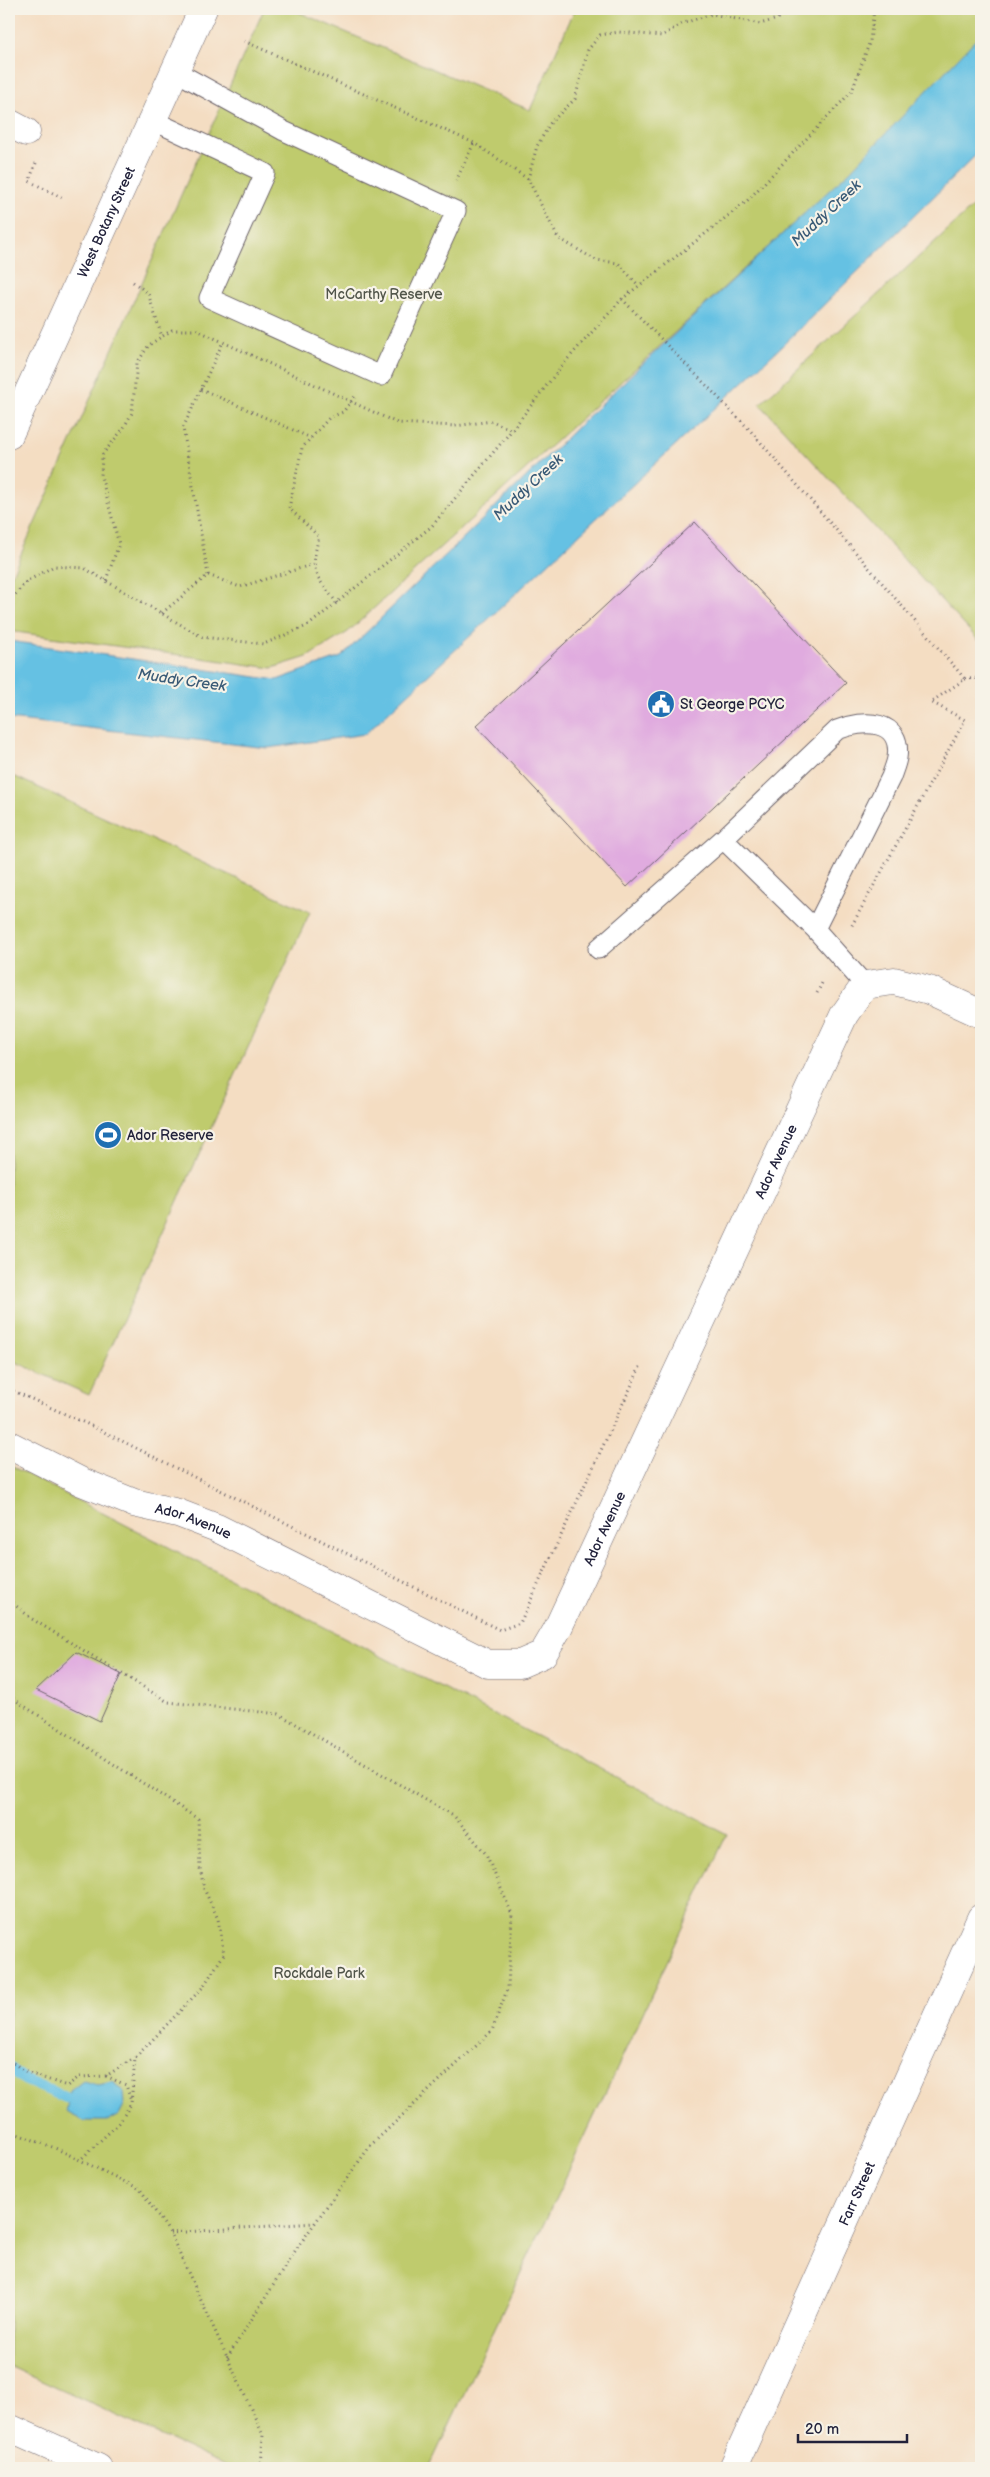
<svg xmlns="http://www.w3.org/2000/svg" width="990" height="2477" viewBox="0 0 990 2477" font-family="'Balsamiq Sans',sans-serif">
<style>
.green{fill:#bfcb6d;stroke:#707654}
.water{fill:#65c1e3;stroke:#44728f}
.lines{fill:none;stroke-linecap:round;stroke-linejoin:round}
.stream{stroke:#65c1e3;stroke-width:11}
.building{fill:#e0abdf}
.lane-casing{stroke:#6c636a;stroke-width:21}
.street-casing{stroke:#6c636a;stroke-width:29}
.secondary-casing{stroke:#6c636a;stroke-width:29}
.path{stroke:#6c636a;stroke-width:3;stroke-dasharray:1 4;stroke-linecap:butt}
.lane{stroke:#fff;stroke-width:19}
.street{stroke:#fff;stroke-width:28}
.secondary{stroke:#fff;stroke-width:28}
.labels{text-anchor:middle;stroke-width:4.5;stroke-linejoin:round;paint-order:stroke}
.street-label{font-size:14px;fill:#22223b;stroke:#f7f3e8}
.park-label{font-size:14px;fill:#51554a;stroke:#f7f3e8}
.poi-label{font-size:14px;fill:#22223b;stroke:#f7f3e8;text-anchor:start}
.water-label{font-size:15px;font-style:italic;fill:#395a76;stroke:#f7f3e8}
</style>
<rect width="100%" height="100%" fill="#f7f3e8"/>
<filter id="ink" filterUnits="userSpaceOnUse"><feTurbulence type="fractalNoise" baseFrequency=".02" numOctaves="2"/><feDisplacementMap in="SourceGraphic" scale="10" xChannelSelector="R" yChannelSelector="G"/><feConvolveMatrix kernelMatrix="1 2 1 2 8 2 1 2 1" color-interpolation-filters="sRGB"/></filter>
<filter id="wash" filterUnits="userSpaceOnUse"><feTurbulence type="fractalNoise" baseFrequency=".0096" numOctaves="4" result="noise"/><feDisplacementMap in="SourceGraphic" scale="20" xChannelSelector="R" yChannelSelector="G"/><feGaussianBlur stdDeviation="1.12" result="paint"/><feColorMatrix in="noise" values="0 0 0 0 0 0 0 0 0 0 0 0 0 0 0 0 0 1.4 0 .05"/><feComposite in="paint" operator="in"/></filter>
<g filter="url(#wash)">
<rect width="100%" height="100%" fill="#f4ddc2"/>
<path class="green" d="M 264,9 L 291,9 L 530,110 L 575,9 L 981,9 L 981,35 L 852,170 L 348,632 L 307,657 L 272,668 L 9,631 L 9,581 Z
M 981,199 L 981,643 L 760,404 Z
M 9,774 L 310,912 L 89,1395 L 9,1359 Z
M 9,1465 L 727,1834 L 429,2468 L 231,2468 L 9,2366 Z"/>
<path class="water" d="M 981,34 L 981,150 L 784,344 L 365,734 L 268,748 L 9,719 L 9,641 L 277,680 L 341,657 L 634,372 L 850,171 Z
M 83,2081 L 98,2085 L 112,2082 L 123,2090 L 124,2105 L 119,2115 L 108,2121 L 84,2121 L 66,2112 L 70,2091 Z"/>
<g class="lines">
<path class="stream" d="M 9,2067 L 25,2080 L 67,2098"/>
</g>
<g id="blocks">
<path class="building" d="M 695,522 L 846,683 L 627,887 L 476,726 Z
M 76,1652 L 121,1674 L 100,1721 L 36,1690 Z"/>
</g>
</g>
<g filter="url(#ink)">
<use href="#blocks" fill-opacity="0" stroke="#6c636a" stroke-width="1"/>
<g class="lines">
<g class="lane-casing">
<path id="lane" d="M 152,120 L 265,173 L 209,298 L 381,376 L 456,211 L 284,131 L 175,71
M 723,839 L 815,929 L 865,985
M 598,949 L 723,839 L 837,730 C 863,719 903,719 897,758 C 896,764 893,771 891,777 L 815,929"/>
</g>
<g class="street-casing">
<g id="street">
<path d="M 9,123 L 26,132"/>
<path id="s1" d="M 9,1445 L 82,1482 L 134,1503 L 178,1513 L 217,1528 L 488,1664 L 520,1664 L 543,1654 L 557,1630 L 844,1015 L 865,985 L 894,981 L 929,990 L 981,1014"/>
<path d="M 9,2428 L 98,2468"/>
<path id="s2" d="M 733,2468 L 981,1918"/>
</g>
</g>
<g class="secondary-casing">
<g id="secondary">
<path id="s3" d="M 9,435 L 203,9"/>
</g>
</g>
<path class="path" d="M 244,41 L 474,143 L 528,179 L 558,238 L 596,260 L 618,263 L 639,286
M 36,163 L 29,181 L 63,198
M 528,179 L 537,146 L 551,122 L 575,99 L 588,50 L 600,35 L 619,32 L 662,36 L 681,24 L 712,14 L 760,24 L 777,19 L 786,9
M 456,181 L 474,143
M 133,282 L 148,293 L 162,337
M 622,299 L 749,429 L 965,679 L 931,702 L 965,720 L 851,927
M 201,389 L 311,438
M 208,575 L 183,428 L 223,342
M 106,580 L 119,544 L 101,476 L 102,455 L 123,429 L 132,413 L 137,363 L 149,345 L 172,330 L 197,330 L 397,423 L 455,426 L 492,421 L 512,430
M 9,602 L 26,582 L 54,566 L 84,568 L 202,637 L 264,644 L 309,625 L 432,526 L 512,430 L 564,363 L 622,299 L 747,201 L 852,91 L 870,41 L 874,9
M 337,603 C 316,576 309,572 319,537 L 289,508 L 302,448 L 329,418 L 343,412 L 356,395
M 162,613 L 208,575 L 240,587 L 314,564
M 965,679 L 981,678
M 817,993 L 823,981
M 9,1389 L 94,1427 L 500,1630 L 520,1623 L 641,1365
M 9,1600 L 32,1619 L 168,1702 L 279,1714 L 455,1817 L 486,1854 L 512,1914 L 508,1987 L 492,2031 L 370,2146 L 297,2248 L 227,2358
M 9,1696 L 198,1819 L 200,1868 L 204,1889 L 218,1919 L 224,1954 L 203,1987 L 135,2058 L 131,2104 L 119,2123 L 80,2160
M 9,2060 L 26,2072 L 67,2086 L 79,2077 L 106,2076 L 134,2058
M 106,2076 L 126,2085 L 131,2101
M 9,2131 L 55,2148 L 140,2189 L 170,2233 L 263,2435 L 261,2468
M 170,2233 L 314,2223"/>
<use href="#lane" class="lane"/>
<use href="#street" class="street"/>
<use href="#secondary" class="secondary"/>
</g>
</g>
<defs>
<g id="civic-disc" transform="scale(1.4375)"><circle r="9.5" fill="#1f6fb2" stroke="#f7f3e8"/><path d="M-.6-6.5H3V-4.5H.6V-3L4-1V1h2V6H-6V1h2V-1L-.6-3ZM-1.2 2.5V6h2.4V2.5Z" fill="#fff"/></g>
<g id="stadium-disc" transform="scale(1.4375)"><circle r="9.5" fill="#1f6fb2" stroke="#f7f3e8"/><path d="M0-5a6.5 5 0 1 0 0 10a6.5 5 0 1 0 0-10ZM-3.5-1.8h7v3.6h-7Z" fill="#fff"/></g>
</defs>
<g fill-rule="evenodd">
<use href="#civic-disc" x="661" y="704"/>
<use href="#stadium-disc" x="108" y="1135"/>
</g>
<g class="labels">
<g class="street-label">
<text dy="5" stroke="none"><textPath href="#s3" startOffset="234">West Botany Street</textPath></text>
<text dy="5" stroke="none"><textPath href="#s1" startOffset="1130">Ador Avenue</textPath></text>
<text dy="5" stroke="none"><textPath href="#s1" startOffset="200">Ador Avenue</textPath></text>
<text dy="5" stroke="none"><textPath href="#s1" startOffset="725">Ador Avenue</textPath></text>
<text dy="5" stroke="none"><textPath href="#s2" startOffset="301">Farr Street</textPath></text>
</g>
<g class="park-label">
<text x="384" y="299">McCarthy Reserve</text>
<text x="319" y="1978">Rockdale Park</text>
</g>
<g class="poi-label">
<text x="680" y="709">St George PCYC</text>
<text x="127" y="1140">Ador Reserve</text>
</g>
<g class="water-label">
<text transform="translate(826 213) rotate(-43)" y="5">Muddy Creek</text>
<text transform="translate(528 487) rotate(-43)" y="5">Muddy Creek</text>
<text transform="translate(182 680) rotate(8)" y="5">Muddy Creek</text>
</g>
</g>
<rect width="990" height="2477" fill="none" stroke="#f7f3e8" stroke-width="30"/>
<path d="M798 2434v8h109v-8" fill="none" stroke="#22223b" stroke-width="2.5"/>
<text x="805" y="2434" font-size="15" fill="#22223b" stroke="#f7f3e8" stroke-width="4" paint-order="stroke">20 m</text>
</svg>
